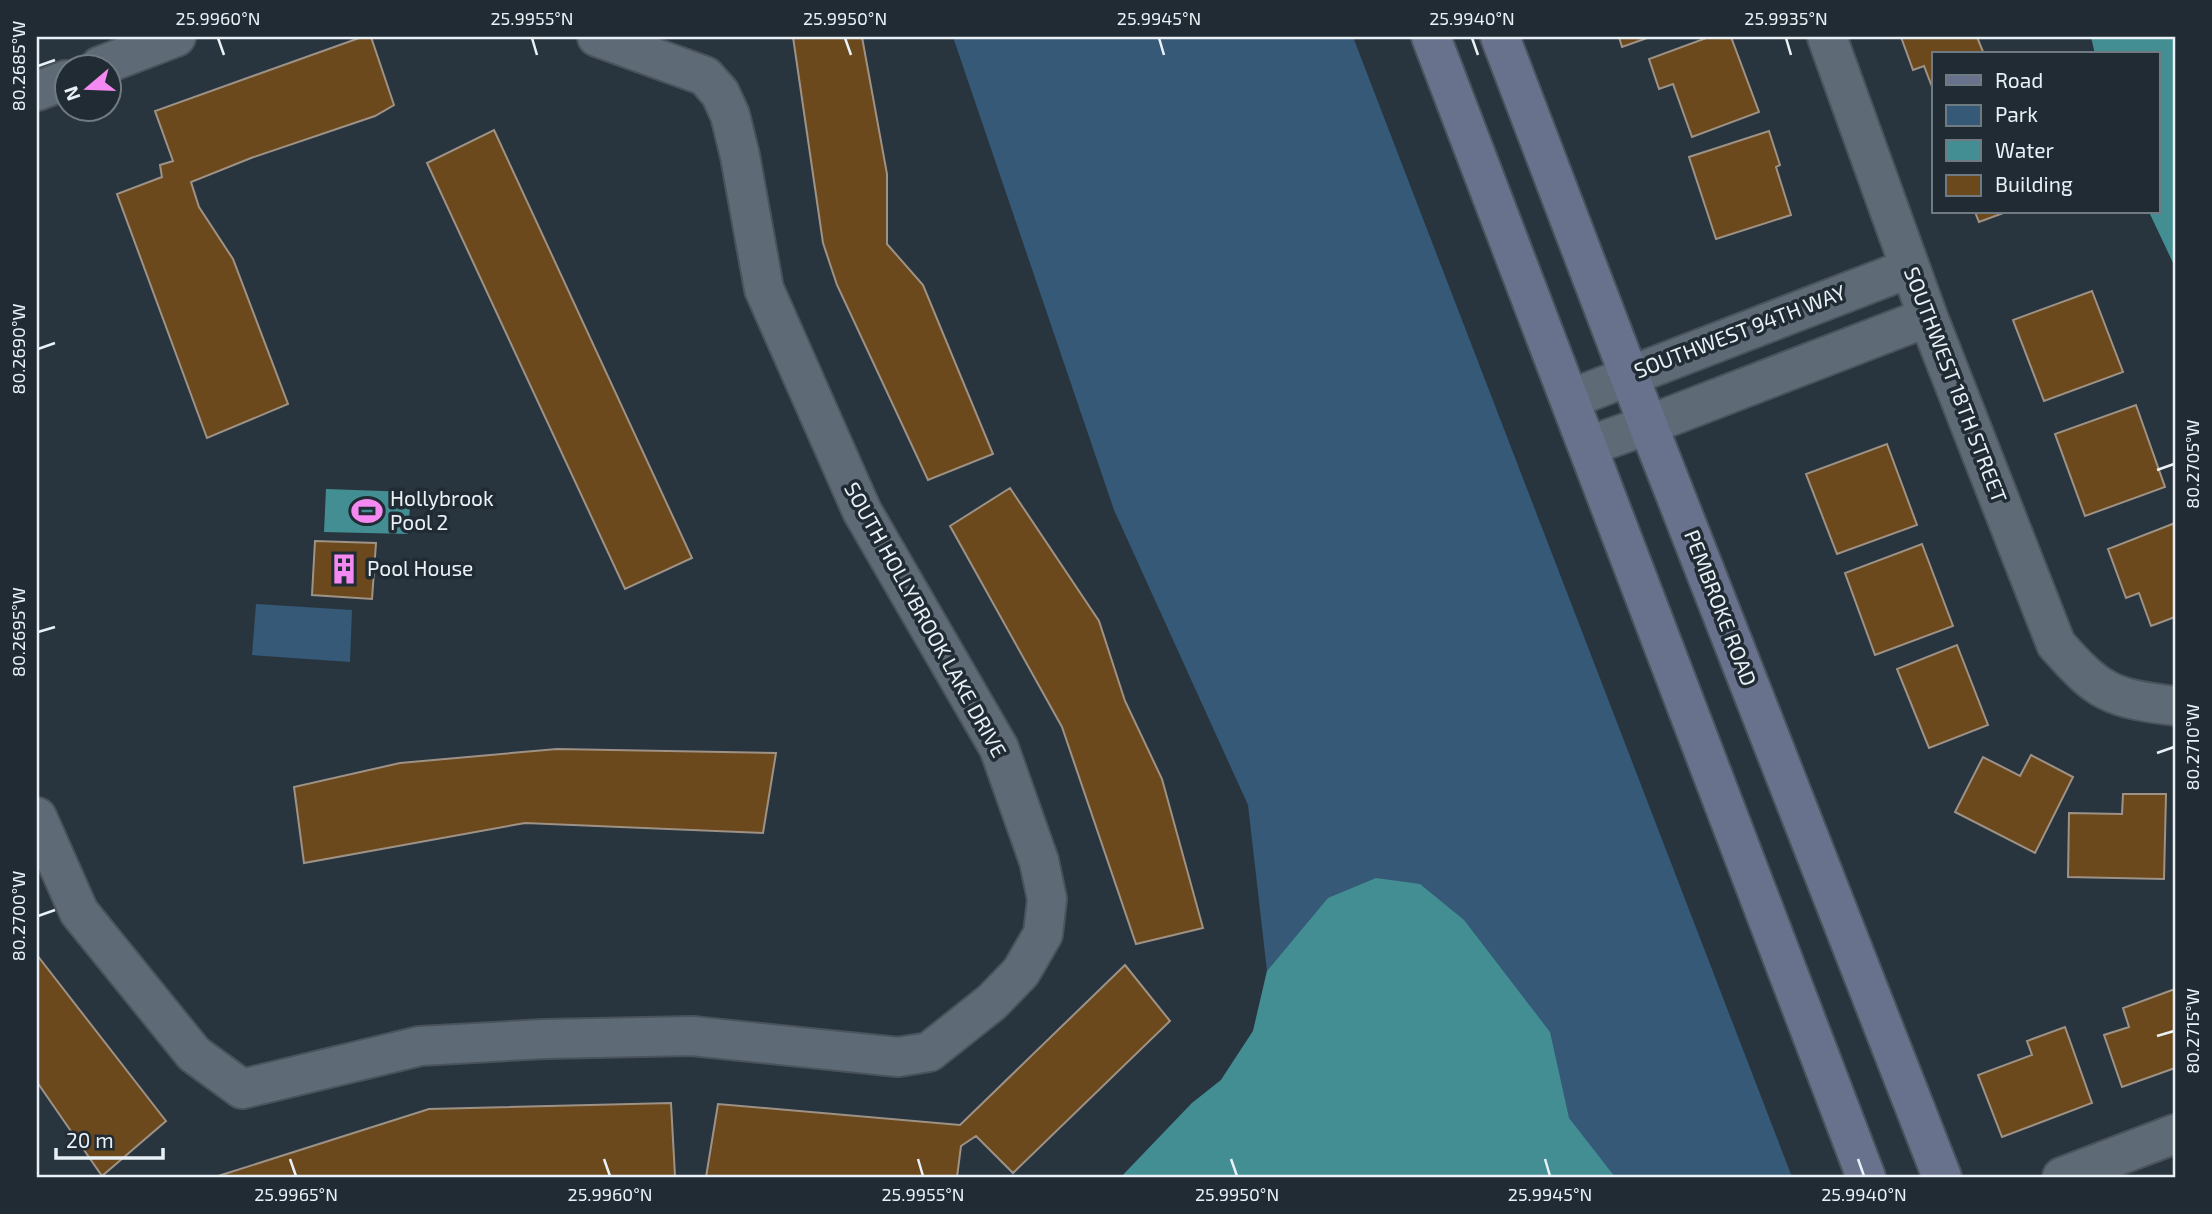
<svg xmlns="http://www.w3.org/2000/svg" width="2212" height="1214" viewBox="0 0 2212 1214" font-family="'Exo 2',sans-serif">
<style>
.green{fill:#355977}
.water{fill:#438e93}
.building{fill:#6b491d;stroke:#9e9286;stroke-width:2}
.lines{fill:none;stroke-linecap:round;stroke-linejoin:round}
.minor-casing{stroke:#4a535c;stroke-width:42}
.secondary-casing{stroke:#4a535c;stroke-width:42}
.minor{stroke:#5e6b76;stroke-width:38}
.secondary{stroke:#68728c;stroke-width:38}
.ticks{fill:none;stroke:#e9f1f7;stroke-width:2.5}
.labels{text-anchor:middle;stroke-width:7;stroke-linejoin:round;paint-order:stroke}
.street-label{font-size:21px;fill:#e9f1f7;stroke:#202b34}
.poi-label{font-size:21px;fill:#e9f1f7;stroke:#202b34;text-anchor:start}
.neatline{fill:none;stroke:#e9f1f7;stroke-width:2.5}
.ticks-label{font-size:18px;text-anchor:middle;fill:#e9f1f7}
</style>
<rect width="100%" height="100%" fill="#29353e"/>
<path class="green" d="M 953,37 L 1353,37 L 1792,1177 L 1121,1177 L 1192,1103 L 1221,1080 L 1253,1031 L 1267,971 L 1248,805 L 1114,510 Z
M 256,604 L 352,610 L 350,662 L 252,655 Z"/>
<path class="water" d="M 2091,37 L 2175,37 L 2175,267 L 2149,212 L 2158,212 L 2158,54 L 2095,54 Z
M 326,489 L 411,492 L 408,534 L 324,532 Z
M 1376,878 L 1420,884 L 1464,920 L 1550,1032 L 1569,1118 L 1615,1177 L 1121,1177 L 1192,1103 L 1221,1080 L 1253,1031 L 1267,971 L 1328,898 Z"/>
<path class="building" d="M 362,37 L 371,37 L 394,105 L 375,116 L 251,158 L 191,182 L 199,207 L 233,259 L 288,404 L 207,438 L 117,194 L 162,177 L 160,165 L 173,161 L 155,111 Z
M 793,37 L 862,37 L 887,174 L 887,244 L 923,285 L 993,454 L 928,480 L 837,285 L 823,243 Z
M 1619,37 L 1650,37 L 1622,47 Z
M 1709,37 L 1731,37 L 1759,112 L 1692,137 L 1673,84 L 1659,89 L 1649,59 Z
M 1901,37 L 1977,37 L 1984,54 L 1934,54 L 1934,92 L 1924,66 L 1913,70 Z
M 494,130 L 692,558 L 625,589 L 427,163 Z
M 1769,131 L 1780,165 L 1776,167 L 1791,215 L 1716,239 L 1689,157 Z
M 1975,212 L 2006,212 L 1979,222 Z
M 2092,291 L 2123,372 L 2044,401 L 2013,320 Z
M 2136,405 L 2165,487 L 2085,516 L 2055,434 Z
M 1887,444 L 1917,525 L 1837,554 L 1806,474 Z
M 1010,488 L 1099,621 L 1125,701 L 1162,779 L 1203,928 L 1136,944 L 1062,727 L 950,526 Z
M 2175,523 L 2175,617 L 2151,626 L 2139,593 L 2126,598 L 2108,549 Z
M 315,541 L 376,543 L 372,599 L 312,595 Z
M 1922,544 L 1953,626 L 1875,655 L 1845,573 Z
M 1957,645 L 1988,725 L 1929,748 L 1897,669 Z
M 557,749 L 776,753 L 763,833 L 525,823 L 304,863 L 294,787 L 400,763 Z
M 2031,755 L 2073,777 L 2035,853 L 1955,812 L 1983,757 L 2020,776 Z
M 2123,794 L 2166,794 L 2164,879 L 2068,877 L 2069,813 L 2122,814 Z
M 37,955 L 166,1121 L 102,1176 L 37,1082 Z
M 1125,965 L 1170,1021 L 1013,1173 L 976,1136 L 961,1146 L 957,1177 L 706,1177 L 718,1104 L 960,1125 Z
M 2175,989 L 2175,1068 L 2122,1087 L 2104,1035 L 2129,1027 L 2123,1008 Z
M 2065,1027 L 2092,1103 L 2002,1137 L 1978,1075 L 2032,1055 L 2027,1041 Z
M 671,1103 L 675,1176 L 215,1177 L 429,1109 Z"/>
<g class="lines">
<g class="minor-casing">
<path id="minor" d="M 1827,37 L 1928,317 L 2056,644 C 2099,693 2110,698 2175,706
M 100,66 L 176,37
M 37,91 L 66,80
M 1570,399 L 1910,268
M 1588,446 L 1648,425 L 1928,317
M 37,817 L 79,912 L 194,1054 L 242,1089 L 420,1046 L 544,1039 L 692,1036 L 898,1057 L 929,1052 L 992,1002 L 1021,972 L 1043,934 L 1047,899 L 1039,861 L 999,748 L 862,511 L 764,289 L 740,156 L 730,115 L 720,93 L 705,76 L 597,37
M 2062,1177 L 2175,1134"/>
</g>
<g class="secondary-casing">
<path id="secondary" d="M 1431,37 L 1866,1177
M 1500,37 L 1648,425 L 1942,1177"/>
</g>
<use href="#minor" class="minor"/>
<use href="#secondary" class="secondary"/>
</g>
<path class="ticks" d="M 218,38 L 224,55M 532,38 L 537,55M 845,38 L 851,55M 1159,38 L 1164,55M 1472,38 L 1478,55M 1786,38 L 1791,55M 38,66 L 55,60M 38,349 L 55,343M 2157,470 L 2174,464M 38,632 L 55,627M 2157,753 L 2174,747M 38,916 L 55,910M 2157,1036 L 2174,1031M 290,1159 L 296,1176M 604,1159 L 610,1176M 918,1159 L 923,1176M 1231,1159 L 1237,1176M 1545,1159 L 1550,1176M 1858,1159 L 1864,1176"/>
<defs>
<g id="stadium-bare" transform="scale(2.415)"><path d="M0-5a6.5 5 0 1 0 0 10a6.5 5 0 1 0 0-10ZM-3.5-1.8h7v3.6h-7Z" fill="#f489f1" stroke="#202b34" stroke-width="2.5" paint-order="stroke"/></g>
<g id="building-bare" transform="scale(2.415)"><path d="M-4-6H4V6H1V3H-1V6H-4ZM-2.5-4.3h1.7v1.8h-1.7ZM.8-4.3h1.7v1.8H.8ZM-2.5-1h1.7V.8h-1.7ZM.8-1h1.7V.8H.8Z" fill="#f489f1" stroke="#202b34" stroke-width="2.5" paint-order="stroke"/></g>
</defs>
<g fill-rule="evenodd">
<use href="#stadium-bare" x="367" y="511"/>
<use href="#building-bare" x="344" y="569"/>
</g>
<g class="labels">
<g class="street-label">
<text transform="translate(1740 332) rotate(-21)" y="7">SOUTHWEST 94TH WAY</text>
<text transform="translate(1955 385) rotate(69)" y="7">SOUTHWEST 18TH STREET</text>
<text transform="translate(1720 608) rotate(69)" y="7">PEMBROKE ROAD</text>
<text transform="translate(925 620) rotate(61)" y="7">SOUTH HOLLYBROOK LAKE DRIVE</text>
</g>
<g class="poi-label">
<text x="390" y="506">Hollybrook<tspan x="390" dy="24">Pool 2</tspan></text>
<text x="367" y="576">Pool House</text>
</g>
</g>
<rect width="2212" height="1214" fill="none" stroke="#202b34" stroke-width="77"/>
<rect x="1932" y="52" width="228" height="161" fill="#202b34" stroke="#707a82" stroke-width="2"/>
<rect x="1946" y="75" width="35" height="10" fill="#68728c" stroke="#707a82" stroke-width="2"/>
<text x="1995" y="88" font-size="21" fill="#e9f1f7">Road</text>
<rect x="1946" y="105" width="35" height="21" fill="#355977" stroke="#707a82" stroke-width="2"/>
<text x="1995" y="122" font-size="21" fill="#e9f1f7">Park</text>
<rect x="1946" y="140" width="35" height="21" fill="#438e93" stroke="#707a82" stroke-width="2"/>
<text x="1995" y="158" font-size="21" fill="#e9f1f7">Water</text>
<rect x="1946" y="175" width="35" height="21" fill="#6b491d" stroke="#707a82" stroke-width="2"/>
<text x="1995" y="192" font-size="21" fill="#e9f1f7">Building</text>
<g transform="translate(88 88) rotate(251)"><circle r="33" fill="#202b34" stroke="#707a82" stroke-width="2"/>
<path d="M0-5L12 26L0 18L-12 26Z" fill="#f489f1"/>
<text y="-10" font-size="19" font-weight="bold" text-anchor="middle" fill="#e9f1f7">N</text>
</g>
<path d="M56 1148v10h107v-10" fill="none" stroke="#e9f1f7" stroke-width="3.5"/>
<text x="66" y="1148" font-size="21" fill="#e9f1f7" stroke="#202b34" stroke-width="5" paint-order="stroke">20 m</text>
<rect x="38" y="38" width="2136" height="1138" class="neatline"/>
<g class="ticks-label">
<text x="218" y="25">25.9960°N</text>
<text x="532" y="25">25.9955°N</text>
<text x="845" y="25">25.9950°N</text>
<text x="1159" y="25">25.9945°N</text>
<text x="1472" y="25">25.9940°N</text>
<text x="1786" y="25">25.9935°N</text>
<text transform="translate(19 66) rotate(-90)" y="6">80.2685°W</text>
<text transform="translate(19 349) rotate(-90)" y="6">80.2690°W</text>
<text transform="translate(2193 464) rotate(-90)" y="6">80.2705°W</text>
<text transform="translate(19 632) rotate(-90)" y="6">80.2695°W</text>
<text transform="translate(2193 747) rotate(-90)" y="6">80.2710°W</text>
<text transform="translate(19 916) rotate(-90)" y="6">80.2700°W</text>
<text transform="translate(2193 1031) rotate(-90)" y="6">80.2715°W</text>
<text x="296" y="1201">25.9965°N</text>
<text x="610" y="1201">25.9960°N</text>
<text x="923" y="1201">25.9955°N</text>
<text x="1237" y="1201">25.9950°N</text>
<text x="1550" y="1201">25.9945°N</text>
<text x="1864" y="1201">25.9940°N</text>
</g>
</svg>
